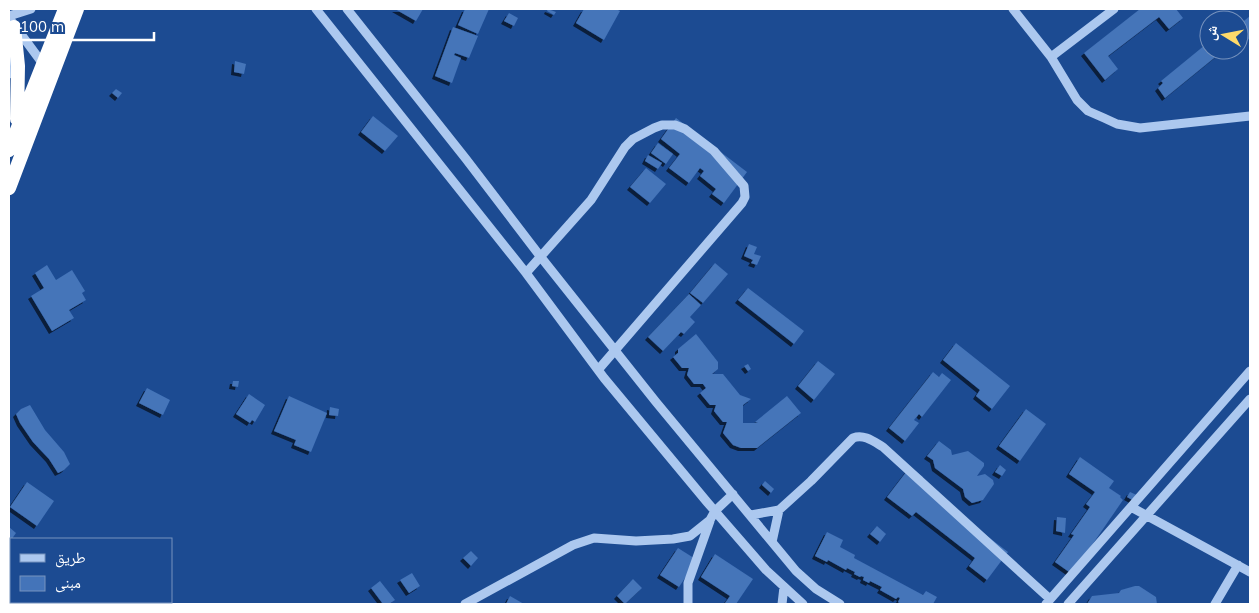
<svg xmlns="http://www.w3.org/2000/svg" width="1259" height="613" viewBox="0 0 1259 613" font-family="Mulish,'Noto Naskh Arabic',sans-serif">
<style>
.building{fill:#4474b9;filter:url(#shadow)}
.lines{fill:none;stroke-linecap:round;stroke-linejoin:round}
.minor{stroke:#acc8ef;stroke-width:9}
.highway{stroke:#fff;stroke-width:14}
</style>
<defs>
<filter id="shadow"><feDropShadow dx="-3" dy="3" stdDeviation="0" flood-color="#0009"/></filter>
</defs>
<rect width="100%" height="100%" fill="#1c4b92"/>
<path class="building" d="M 395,9 L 423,9 L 416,21 Z
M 465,9 L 489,9 L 478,34 L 458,25 Z
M 548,9 L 556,12 L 554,15 L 547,11 Z
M 584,9 L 616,9 L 620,11 L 604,40 L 576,23 Z
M 1140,9 L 1176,9 L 1183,18 L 1169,29 L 1159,17 L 1108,56 L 1118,69 L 1105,80 L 1084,53 Z
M 509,13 L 518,18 L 514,26 L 504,21 Z
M 1250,16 L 1250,38 L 1244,43 L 1239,36 L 1239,25 Z
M 453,27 L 478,36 L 469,58 L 455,53 L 454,55 L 461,58 L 452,83 L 435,76 Z
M 1205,45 L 1208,49 L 1209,48 L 1209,50 L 1216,50 L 1219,54 L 1165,98 L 1158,88 L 1163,83 L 1161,81 Z
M 235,61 L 246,64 L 244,74 L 234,72 Z
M 116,89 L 122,93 L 118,98 L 112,93 Z
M 373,116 L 398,136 L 385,151 L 361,132 Z
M 676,118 L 747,172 L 724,203 L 712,194 L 716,189 L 700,176 L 704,171 L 700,168 L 689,183 L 669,168 L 680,154 L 661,139 Z
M 658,143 L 673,154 L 666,164 L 651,153 Z
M 648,155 L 662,163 L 658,169 L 645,161 Z
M 646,168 L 666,184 L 650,203 L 630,187 Z
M 749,244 L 757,247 L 754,254 L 761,256 L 757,265 L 751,263 L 753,260 L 744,256 Z
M 715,263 L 728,274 L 703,303 L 690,293 Z
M 47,265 L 56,280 L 72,270 L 85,291 L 82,293 L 86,300 L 69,310 L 74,318 L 52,331 L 31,296 L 44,288 L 35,273 Z
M 748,288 L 804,331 L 794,344 L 738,300 Z
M 689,294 L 701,305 L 690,317 L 695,322 L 684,334 L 681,332 L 663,351 L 648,337 Z
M 696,334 L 718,362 L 718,369 L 712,374 L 723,374 L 740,395 L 751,399 L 743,405 L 743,423 L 758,423 L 755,422 L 787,396 L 801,413 L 757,448 L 741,448 L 733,445 L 723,433 L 727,422 L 723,422 L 714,411 L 716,405 L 710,405 L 700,393 L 706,388 L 703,384 L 694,384 L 687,375 L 689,368 L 682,368 L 673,357 L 678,353 L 678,349 Z
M 956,343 L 1010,386 L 992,409 L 976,396 L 980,390 L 943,360 Z
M 818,361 L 835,374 L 814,400 L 798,386 Z
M 748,364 L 751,369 L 748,371 L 744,366 Z
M 933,372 L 939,377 L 942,373 L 951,380 L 922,417 L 919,414 L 914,420 L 919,423 L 905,441 L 889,428 Z
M 233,381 L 239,381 L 238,387 L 232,386 Z
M 147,388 L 170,400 L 163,415 L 139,403 Z
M 249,394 L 265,405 L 255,422 L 252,420 L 250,423 L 236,414 Z
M 289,396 L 327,413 L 311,452 L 294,445 L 296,440 L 274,431 Z
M 30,405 L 45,430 L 64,452 L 70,464 L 64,470 L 58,473 L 49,459 L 33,442 L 20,423 L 16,414 L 21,409 Z
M 330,407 L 339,409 L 338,416 L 329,415 Z
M 1026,409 L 1046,424 L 1020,461 L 999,446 Z
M 939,441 L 951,450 L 952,455 L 968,451 L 984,463 L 984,466 L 977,476 L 985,474 L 993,480 L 994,484 L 983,500 L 972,503 L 965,497 L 963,489 L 935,468 L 933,460 L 927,456 Z
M 1080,457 L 1114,481 L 1109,488 L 1121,496 L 1120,497 L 1123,500 L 1072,574 L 1055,562 L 1074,535 L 1071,534 L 1090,507 L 1086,504 L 1095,492 L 1069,474 Z
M 1000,465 L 1006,470 L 1002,476 L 995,472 Z
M 910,467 L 923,477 L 918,483 L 1008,552 L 987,580 L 969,566 L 975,558 L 916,512 L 912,516 L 887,497 Z
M 765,481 L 774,489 L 771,493 L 762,485 Z
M 27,482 L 54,501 L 37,526 L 10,507 Z
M 1130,492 L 1139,496 L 1136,502 L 1127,497 Z
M 1057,517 L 1066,518 L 1065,533 L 1056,531 Z
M 877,526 L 886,534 L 880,542 L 870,534 Z
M 9,527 L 16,533 L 9,543 Z
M 827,532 L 843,540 L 840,547 L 855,555 L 854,558 L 923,595 L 926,591 L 937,597 L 933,604 L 901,604 L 898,602 L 900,598 L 898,597 L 896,599 L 880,590 L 882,587 L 870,581 L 869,583 L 863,580 L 864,577 L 861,576 L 860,577 L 854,574 L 855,572 L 847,568 L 846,570 L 828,560 L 827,562 L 815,556 Z
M 678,548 L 697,560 L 679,587 L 660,575 Z
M 471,551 L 478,558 L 471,566 L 463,558 Z
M 715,554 L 753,579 L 736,604 L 725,603 L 730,596 L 701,577 Z
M 412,573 L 420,586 L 409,593 L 400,580 Z
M 633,579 L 642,588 L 625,604 L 617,596 Z
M 380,581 L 395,600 L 389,604 L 383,604 L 371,588 Z
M 1135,586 L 1139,586 L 1156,597 L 1157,604 L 1087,604 L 1092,596 L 1119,593 L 1121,590 Z
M 510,596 L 524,604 L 506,604 Z"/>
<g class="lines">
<path class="minor" d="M 316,9 L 526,273 L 604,378 L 707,502 L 766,570 L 803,604
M 347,9 L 466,159 L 540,256 L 656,402 L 796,571 L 816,589 L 840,604
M 1013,9 L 1051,57 L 1077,100 L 1088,111 L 1104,118 L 1117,124 L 1140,128 L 1250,116
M 9,16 L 31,9
M 9,18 L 43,64
M 1051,57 L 1114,9
M 9,74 L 15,56
M 526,273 L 591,200 L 625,147 L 633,139 L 654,128 L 662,125 L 675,125 L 685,129 L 714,151 L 744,186 L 745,197 L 742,203 L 598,370
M 1131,507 L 1250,572
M 751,515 L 779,510 L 811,481 L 853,438 C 864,434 873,441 883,447 L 1050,599
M 772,542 L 779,510
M 80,604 L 82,602
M 465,604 L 573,545 L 594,538 L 636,541 L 673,539 L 690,536 L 710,520 L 715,511 L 733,494
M 688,604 L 688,583 L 710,521
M 782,604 L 784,587
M 1046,604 L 1250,371
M 1068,604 L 1250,399
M 1215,604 L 1238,565"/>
<path class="highway" d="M 14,27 L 18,66 L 17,119
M 9,150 L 65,9
M 9,188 L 77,9"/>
</g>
<rect width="1259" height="613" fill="none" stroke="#ffffff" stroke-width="20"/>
<rect x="10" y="538" width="162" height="65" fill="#1c4b92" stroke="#7793be"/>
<rect x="20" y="554" width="25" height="8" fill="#acc8ef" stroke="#7793be"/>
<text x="55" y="563" font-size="15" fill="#ffffff">طريق</text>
<rect x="20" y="576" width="25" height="15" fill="#4474b9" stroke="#7793be"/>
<text x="55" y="588" font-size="15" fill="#ffffff">مبنى</text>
<g transform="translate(1224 35) rotate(280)"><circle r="24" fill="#1c4b92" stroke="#7793be"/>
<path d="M0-4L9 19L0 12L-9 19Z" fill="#ffda6a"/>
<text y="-8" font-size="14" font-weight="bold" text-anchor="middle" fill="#ffffff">ش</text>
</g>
<path d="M12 32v8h142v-8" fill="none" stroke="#ffffff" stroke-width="2.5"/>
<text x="20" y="32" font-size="15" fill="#ffffff" stroke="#1c4b92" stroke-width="4" paint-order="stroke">100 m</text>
</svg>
